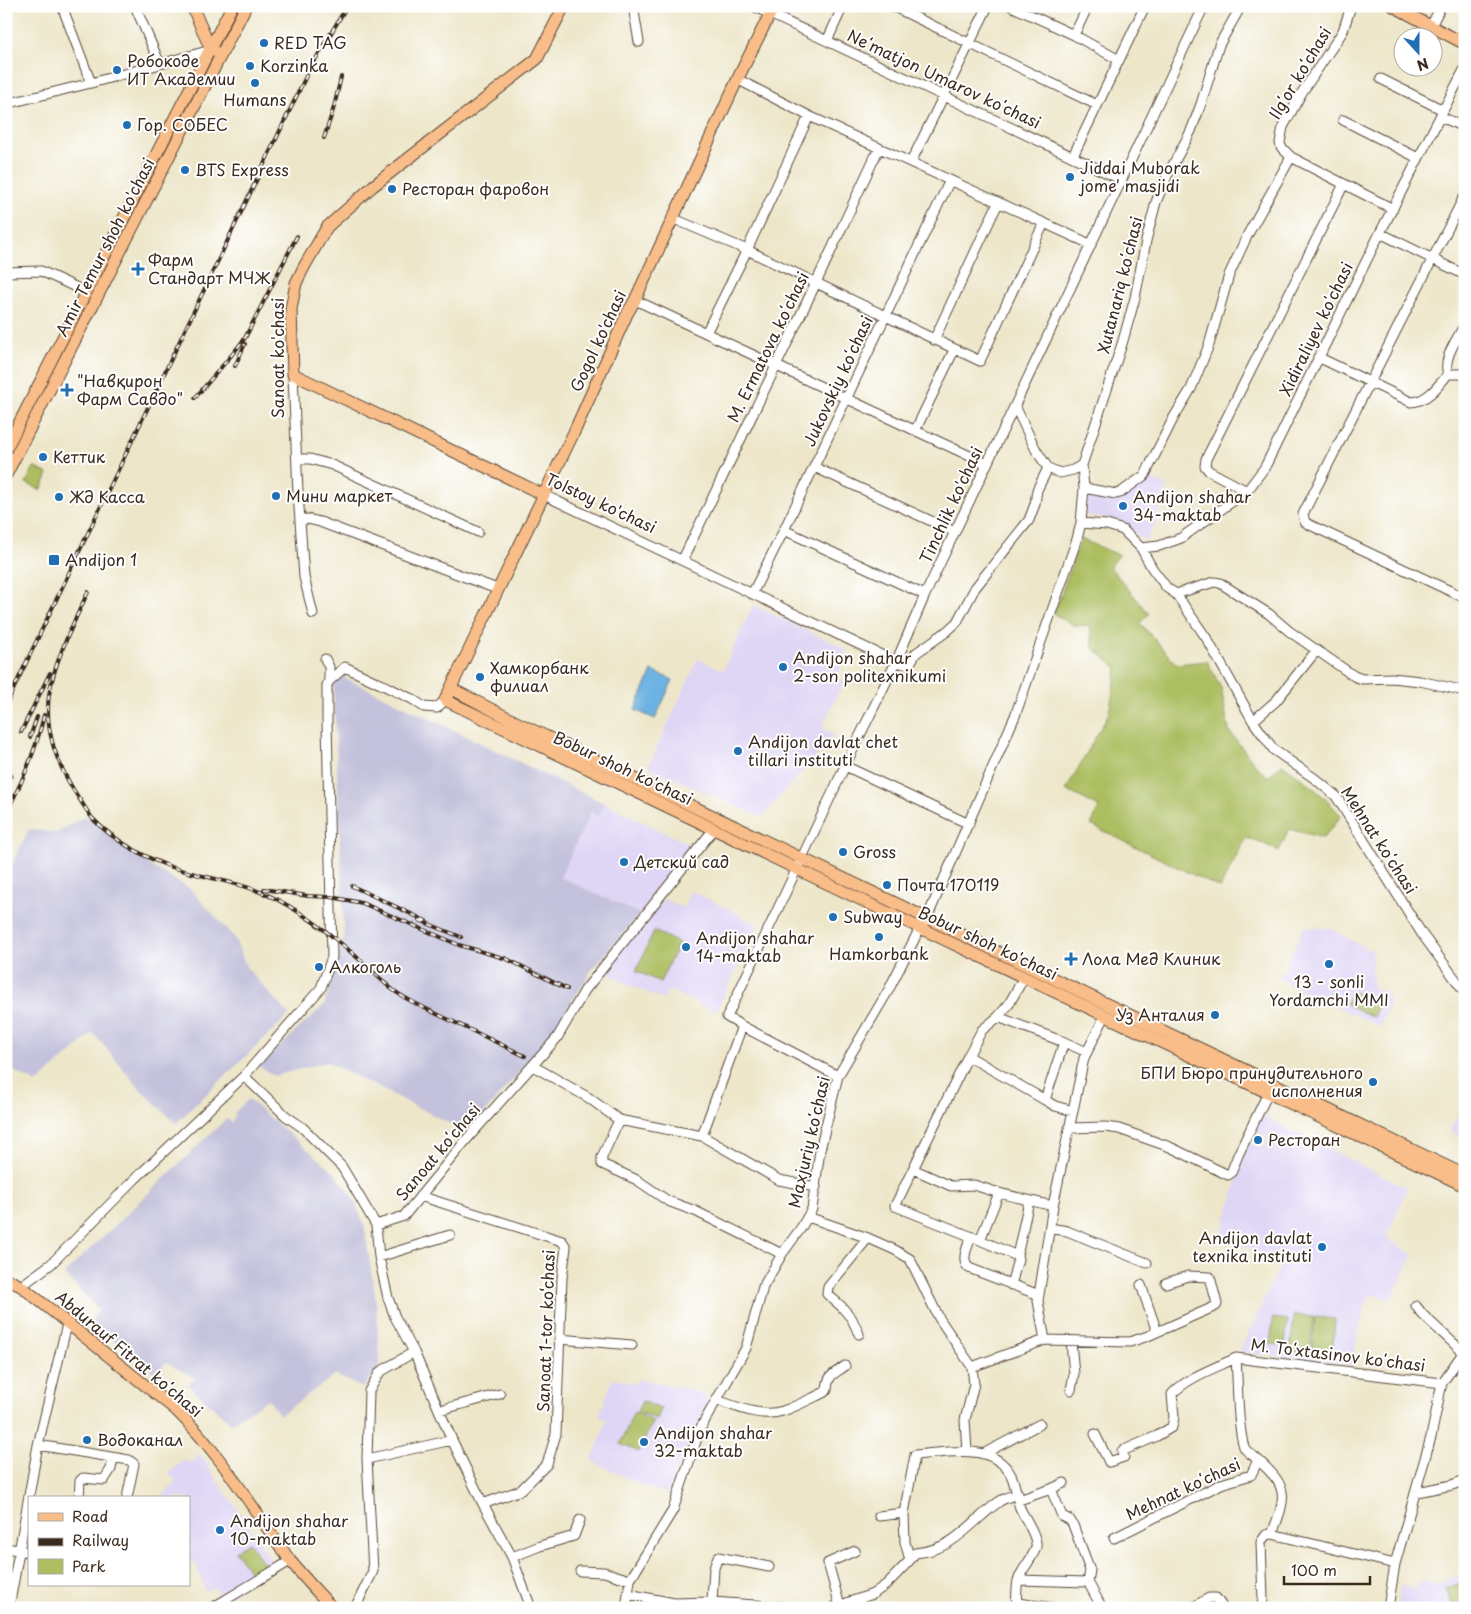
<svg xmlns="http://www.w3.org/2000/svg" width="1471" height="1614" viewBox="0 0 1471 1614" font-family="'Playpen Sans',sans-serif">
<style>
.built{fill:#dfd5f5}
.industrial{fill:#c3c1db}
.green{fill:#acbe61;stroke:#747440}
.water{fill:#6cb2e3;stroke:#546e80}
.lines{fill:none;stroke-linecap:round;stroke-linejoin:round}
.minor-casing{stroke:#564638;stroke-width:11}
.major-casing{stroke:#564638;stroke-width:13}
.minor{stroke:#fff;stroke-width:9}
.major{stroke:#f8bd89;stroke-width:11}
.rail-casing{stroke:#3b2a1e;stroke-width:4}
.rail{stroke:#fff;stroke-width:2;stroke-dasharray:5.5;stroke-linecap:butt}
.poi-dot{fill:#1f6fb2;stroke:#fff;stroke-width:2}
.labels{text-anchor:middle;stroke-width:4;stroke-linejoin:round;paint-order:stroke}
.poi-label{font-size:16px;fill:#3b2a1e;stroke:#fff;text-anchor:start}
.street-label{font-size:16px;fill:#3b2a1e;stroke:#fff}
</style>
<rect width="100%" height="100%" fill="#fff"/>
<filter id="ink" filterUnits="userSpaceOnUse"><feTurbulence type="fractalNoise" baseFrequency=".02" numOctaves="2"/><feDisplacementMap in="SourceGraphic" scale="10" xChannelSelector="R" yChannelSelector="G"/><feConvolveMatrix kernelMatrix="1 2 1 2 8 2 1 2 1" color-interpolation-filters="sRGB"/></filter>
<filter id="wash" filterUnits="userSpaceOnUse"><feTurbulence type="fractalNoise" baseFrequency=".0096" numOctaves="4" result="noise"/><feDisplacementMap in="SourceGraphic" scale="20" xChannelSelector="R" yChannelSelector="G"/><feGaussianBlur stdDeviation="1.12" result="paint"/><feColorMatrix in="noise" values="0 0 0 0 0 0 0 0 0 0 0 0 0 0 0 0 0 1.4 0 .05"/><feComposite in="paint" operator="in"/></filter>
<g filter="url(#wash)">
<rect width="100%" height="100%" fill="#ede6c9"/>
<path class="built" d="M 1150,478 L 1167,486 L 1154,527 L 1146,541 L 1130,531 L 1119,520 L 1085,515 L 1088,492 L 1119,498 Z
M 753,605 L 848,650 L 840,661 L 844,664 L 837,675 L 844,681 L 822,727 L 834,736 L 761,817 L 648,767 L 698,659 L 723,670 Z
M 604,803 L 694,847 L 640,914 L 560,877 L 591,812 L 598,816 Z
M 691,891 L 739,914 L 746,919 L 758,925 L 716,1012 L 668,990 L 664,1000 L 619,980 L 605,970 L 664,899 L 683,908 Z
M 1304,927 L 1330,928 L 1367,949 L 1372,949 L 1373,990 L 1385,991 L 1390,1002 L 1380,1027 L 1279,979 Z
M 1465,1100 L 1465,1138 L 1450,1131 Z
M 1261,1115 L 1407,1188 L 1386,1238 L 1413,1255 L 1391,1299 L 1369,1295 L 1357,1336 L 1352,1365 L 1239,1352 L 1283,1260 L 1274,1255 L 1272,1259 L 1221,1235 L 1236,1185 L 1235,1173 L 1249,1141 L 1263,1148 L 1269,1138 L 1254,1131 Z
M 613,1378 L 636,1384 L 637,1379 L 687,1389 L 708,1396 L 706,1400 L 711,1404 L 698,1423 L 667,1494 L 643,1486 L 592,1461 L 607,1420 L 599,1416 Z
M 200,1454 L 276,1567 L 220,1601 L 215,1587 L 205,1591 L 196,1564 L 189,1562 L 189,1498 L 161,1498 L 176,1481 L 169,1473 L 184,1460 L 190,1464 Z
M 1465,1573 L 1465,1608 L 1396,1608 L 1401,1585 L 1416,1589 L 1420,1580 L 1436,1584 Z"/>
<path class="industrial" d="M 333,672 L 604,803 L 598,817 L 591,812 L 560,877 L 640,914 L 593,968 L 548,1040 L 467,1132 L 327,1062 L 274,1076 L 259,1066 L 325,1004 L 344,936 Z
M 86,816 L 154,868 L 189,888 L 234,937 L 247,968 L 289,1015 L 176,1123 L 141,1090 L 93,1033 L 37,1083 L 6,1067 L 6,877 L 29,829 L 56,833 Z
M 248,1099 L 332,1170 L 350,1192 L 364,1223 L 376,1303 L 380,1365 L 363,1388 L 335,1375 L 280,1415 L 268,1399 L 231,1423 L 188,1385 L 195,1378 L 166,1362 L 156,1374 L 90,1322 L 99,1310 L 64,1274 L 226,1119 L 232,1122 L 236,1111 Z"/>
<path class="green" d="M 34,467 L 48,474 L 41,490 L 26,483 Z
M 1081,539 L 1119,555 L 1110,567 L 1149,614 L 1140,623 L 1176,664 L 1207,661 L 1221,688 L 1229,731 L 1258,768 L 1268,777 L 1282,764 C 1304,779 1324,795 1341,816 L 1323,838 L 1289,829 L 1279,851 L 1258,841 L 1246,838 L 1220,888 L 1091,825 L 1099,807 L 1066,790 L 1109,713 L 1117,668 L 1093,648 L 1090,625 L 1075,626 L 1054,614 Z
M 654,931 L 679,943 L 660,982 L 636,971 Z
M 1352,991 L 1379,1004 L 1373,1017 L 1346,1004 Z
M 1294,1315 L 1314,1317 L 1310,1354 L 1290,1352 Z
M 1315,1317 L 1335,1319 L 1332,1356 L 1312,1354 Z
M 1273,1318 L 1288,1320 L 1285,1345 L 1270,1344 Z
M 642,1401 L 661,1409 L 657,1419 L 637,1412 Z
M 634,1412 L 653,1421 L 639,1452 L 620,1444 Z
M 249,1542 L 268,1569 L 255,1579 L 235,1551 Z
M 1465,1581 L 1465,1602 L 1453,1607 L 1446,1589 Z"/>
<path class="water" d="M 652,671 L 673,680 L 655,719 L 635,710 Z"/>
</g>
<g filter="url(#ink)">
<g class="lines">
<g class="minor-casing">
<path id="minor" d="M 62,6 L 91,83
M 135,6 L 160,64
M 633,6 L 639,42
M 753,6 L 1122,180
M 892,6 L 1097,105
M 1011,6 L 1074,35 L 1119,60
M 1351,6 L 1343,31 L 1301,94 L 1283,127 L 1280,143 L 1281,147 L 1291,157 L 1393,209
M 1431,26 L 1441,6
M 1074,35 L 1088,6
M 827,41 L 843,6
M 737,79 L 809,116 L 1090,244
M 1381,79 L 1443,110
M 6,104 L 91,83 L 211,50
M 1440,116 L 1465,128
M 1343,120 L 1418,158
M 1073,156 L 1145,6
M 911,162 L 988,6
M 1465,195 L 1303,514 L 1305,522 L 1308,524 L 1465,598
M 672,218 L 747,250 L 980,361 L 1044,223
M 1380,233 L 1465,275
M 6,272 L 41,271 L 86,292
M 635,300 L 987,464
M 1465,324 C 1458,338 1442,358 1448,374 L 1465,374
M 706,333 L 747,250 L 809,116
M 934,340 L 998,203
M 1318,357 L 1411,402 C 1427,402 1439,385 1448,374
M 293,374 L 298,493 L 304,577 L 313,614
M 1015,406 L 1036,450 L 1048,468 L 1060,473 L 1073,470 L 1082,465
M 915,431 L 954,350
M 297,459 L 310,459 L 332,465 L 478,532
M 814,467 L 955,532
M 1084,488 L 1116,494 L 1120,493 L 1145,475 L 1174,417 L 1191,389 L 1209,345 L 1229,275 L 1248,234 L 1291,157
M 1247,491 L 1209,471 L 1205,466 L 1206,459 L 1344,184
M 544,495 L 896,662 L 909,665 L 916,653 L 946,632 L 957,622 L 975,588 L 1029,520 L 1035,504 L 1037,490 L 1048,468
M 300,520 L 308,519 L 320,522 L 497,589
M 1081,523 L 1107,525 L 1123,530 L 1141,548 L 1152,568 L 1167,588 L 1176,594 L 1207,639 L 1253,721 L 1263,735 L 1274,750 L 1314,778 L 1336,796 L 1422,934 L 1464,991
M 784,530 L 925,595
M 1141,548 L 1159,546 L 1181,538 L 1247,491 L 1265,467 L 1380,233 L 1465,68
M 683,559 L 816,283 L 879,148
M 752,594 L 784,530 L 950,180
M 1176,594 L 1214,582 L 1220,583 L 1269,614 L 1289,631 L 1354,676 L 1362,679 L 1392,678 L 1420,681 L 1465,691
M 325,659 L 329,667 L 329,681
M 1253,721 L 1276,701 L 1316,651
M 845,766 L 969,824
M 998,1017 L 1064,1042
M 742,1026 L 727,1017 L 845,766 L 896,662 L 925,595 L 1204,6
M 968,1056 L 982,1030 L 998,1017 L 1009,1004 L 1024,977
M 533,1066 L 589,1098 L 619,1120 L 702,1136 L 779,1180 L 816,1187
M 244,1076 L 286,1116 L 302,1127 L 342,1167 L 376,1225
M 1045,1100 L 1055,1106 L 1073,1111
M 619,1120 L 602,1157 L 602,1164 L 637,1180 L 668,1201 L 695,1211 L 782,1254
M 1069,1128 L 1105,1127 L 1119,1129 L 1170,1147 L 1228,1175 L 1231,1173 L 1238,1155 L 1268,1093
M 702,1136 L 742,1026 L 838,1076
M 913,1169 L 951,1186 L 974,1185 L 999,1193
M 420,1196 L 562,1241 L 566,1247 L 562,1278 L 556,1434 L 547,1464 L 521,1490 L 483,1504
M 1053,1206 L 999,1193 L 980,1240 L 895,1206 L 968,1056 L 1045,1100 L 1064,1042 L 1087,1052
M 808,1217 L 868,1238 L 895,1250 L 910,1259 L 939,1318 L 972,1367 L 974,1384 L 965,1420 L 967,1451
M 1050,1228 L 1067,1231 L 1147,1263
M 971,1237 C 968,1246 960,1260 969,1268 L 1039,1295
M 980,1240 L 1017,1256 L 1018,1259 L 1011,1285
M 1017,1256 L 1029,1201
M 379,1257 L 450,1235
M 1141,1285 L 1157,1332
M 21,1286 L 51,1264 L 135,1179 L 244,1076 L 321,988 L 332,957 L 327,720 L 327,685 L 329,681 L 345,667 L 412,699 L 424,707 L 437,708 L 445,700
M 1416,1306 L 1423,1315 L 1463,1352
M 859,1334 L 852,1319 L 841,1306 L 827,1294 L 828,1287 L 868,1238
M 559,1339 L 632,1345
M 1045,1340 L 1130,1342 L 1148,1336 L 1216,1306 L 1217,1304 L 1210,1277 L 1188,1276 L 1166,1283
M 1236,1358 C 1238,1382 1237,1425 1244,1447 C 1246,1452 1254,1456 1258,1460 C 1290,1488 1286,1497 1272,1534 L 1266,1535 L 1261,1542 L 1263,1600 L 1261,1608
M 1236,1358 L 1442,1383
M 972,1367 L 1045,1340 L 1038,1301 L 1053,1206 L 1084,1058 L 1105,1016
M 1071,1390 L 1074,1374 L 1071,1342
M 717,1400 C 737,1407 761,1418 783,1411 C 797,1406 810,1399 823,1393 L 827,1390 C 828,1374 833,1375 845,1366
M 440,1410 L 500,1394
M 1095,1434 L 1109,1462 L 1124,1457 L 1122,1451 L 1157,1436 L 1172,1427 L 1174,1417 L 1172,1394 C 1188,1377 1215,1368 1236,1358
M 38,1445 L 129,1460 L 134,1464 L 127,1498
M 983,1454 L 1040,1424
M 367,1459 L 452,1440
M 1051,1489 L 1064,1483
M 1417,1492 L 1452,1485 L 1465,1480
M 79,1498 L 80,1481 L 83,1478 L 104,1480 L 111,1469 L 113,1458
M 1019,1500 L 1051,1489 L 1062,1516 L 1070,1520 L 1073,1525 L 1090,1570 L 1088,1582
M 879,1516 L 904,1513
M 1272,1534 L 1395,1564
M 1114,1538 L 1221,1484 L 1251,1475 L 1258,1460
M 6,1548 L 29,1552
M 512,1557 L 540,1546 L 574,1536 L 580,1520
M 910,1560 L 915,1553 C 955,1550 970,1522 1000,1501 C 1005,1498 1012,1496 1018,1493
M 580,1571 L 604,1572 L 630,1580
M 1018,1580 L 1088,1582 L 1102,1608
M 628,1594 L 674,1603 L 712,1602 L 798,1608
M 712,1602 L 714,1568 L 718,1557 L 769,1567
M 1017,1603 L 1055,1608
M 840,1606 L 828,1563 L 855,1551
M 9,1608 L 38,1445 L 67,1324
M 212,1608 L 290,1561
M 355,1608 L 373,1571 L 367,1459 L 369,1391 L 380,1372 L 414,1352
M 531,1608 L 512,1557 L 483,1504 L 452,1440 L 414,1352 L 395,1317 L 388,1298 L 379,1257 L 376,1225 L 404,1216 L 467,1139 L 557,1038 L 585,990 L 714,829
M 626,1608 L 630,1580 L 673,1510 L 700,1429 L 746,1348 L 763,1287 L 782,1254 L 801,1228 L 812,1209 L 820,1150 L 838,1076 L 888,991 L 920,928 L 927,918 L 1015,716 L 1077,539 L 1081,523 L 1084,488 L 1082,465 L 1122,344 L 1135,298 L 1146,241 L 1156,202 L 1168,174 L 1191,131 L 1201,104 L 1219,45 L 1241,6
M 832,1608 L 873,1594 L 887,1584 L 910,1560 L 905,1542 L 904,1513 L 915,1455 C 945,1453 993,1441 1011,1475 C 1016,1485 1016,1497 1020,1508 C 1024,1517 1038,1537 1036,1547 C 1033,1559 1021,1569 1018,1581 C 1016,1589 1017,1599 1016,1608
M 1192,1608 L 1209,1598 L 1216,1598 L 1223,1608
M 1388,1608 L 1395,1564 L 1431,1437 L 1442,1383 L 1465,1350"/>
</g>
<g class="major-casing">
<path id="major" d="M 192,6 L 211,50 L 214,51
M 774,6 L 740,74 L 635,300 L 627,314 L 575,430 L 445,700 L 920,928 L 1465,1186
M 1393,6 L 1465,44
M 6,449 L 232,6
M 6,475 L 246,6
M 544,495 L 293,374 L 291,309 L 296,283 L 304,267 L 327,227 L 373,186 L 537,59 L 564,6
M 452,689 L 518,723 L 1465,1175
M 6,1279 L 21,1286 L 176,1410 C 221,1454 252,1508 289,1559 C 302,1576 318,1592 332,1608"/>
</g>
<use href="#minor" class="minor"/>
<use href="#major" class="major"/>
<g class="rail-casing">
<path id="rail" d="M 324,138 L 334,107 L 341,77
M 235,366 L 245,344
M 195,398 L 235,351 L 245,338 L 297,236
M 88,592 C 74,622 54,662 49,695 C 44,733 58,766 78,797 C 83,804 88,813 93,819 C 111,838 142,856 166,865 C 203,879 243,881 278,900 C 312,918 340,942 368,967 C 377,975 384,983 393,990 C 408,1001 427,1009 443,1017 C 471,1030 498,1043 525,1056
M 6,705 L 308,72 L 347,6
M 21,732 L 50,673
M 30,737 L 37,717
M 6,784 L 11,775
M 6,813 C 23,781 36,750 44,715
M 352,886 L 426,921
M 264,889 L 308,896 L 331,897 L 362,903 L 459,945 L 507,959 L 567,989
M 419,920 L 461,937"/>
</g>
<use href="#rail" class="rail"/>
</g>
</g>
<g class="poi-dot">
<circle cx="264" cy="43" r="5"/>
<circle cx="250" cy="66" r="5"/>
<circle cx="117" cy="70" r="5"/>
<circle cx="255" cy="83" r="5"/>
<circle cx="127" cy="125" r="5"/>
<circle cx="185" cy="170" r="5"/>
<circle cx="1070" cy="177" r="5"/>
<circle cx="392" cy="189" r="5"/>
<path d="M135.5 261.5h5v5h5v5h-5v5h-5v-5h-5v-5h5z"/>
<path d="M64.5 382.5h5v5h5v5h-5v5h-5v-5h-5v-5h5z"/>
<circle cx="43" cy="457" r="5"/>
<circle cx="276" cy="496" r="5"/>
<circle cx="59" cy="497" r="5"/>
<circle cx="1123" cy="506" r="5"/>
<rect x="48" y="554" width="12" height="12" rx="2.5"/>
<circle cx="783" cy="667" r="5"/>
<circle cx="480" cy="677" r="5"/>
<circle cx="738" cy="751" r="5"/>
<circle cx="843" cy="852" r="5"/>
<circle cx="624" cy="862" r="5"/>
<circle cx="887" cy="885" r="5"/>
<circle cx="833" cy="917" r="5"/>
<circle cx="879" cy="937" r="5"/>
<circle cx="686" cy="947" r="5"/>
<path d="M1068.5 951.5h5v5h5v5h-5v5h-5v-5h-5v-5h5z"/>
<circle cx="1329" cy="964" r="5"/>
<circle cx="319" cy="967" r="5"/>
<circle cx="1215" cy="1015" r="5"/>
<circle cx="1373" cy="1082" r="5"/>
<circle cx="1258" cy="1140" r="5"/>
<circle cx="1322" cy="1247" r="5"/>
<circle cx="87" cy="1440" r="5"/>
<circle cx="644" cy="1442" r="5"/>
<circle cx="220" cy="1530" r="5"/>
</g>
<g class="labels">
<g class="poi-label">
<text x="274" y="49">RED TAG</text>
<text x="127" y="67">Робокоде<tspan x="127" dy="18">ИТ Академии</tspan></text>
<text x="260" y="72">Korzinka</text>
<text x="255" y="106" text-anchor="middle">Humans</text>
<text x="137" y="131">Гор. СОБЕС</text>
<text x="1080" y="174">Jiddai Muborak<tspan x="1080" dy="18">jome' masjidi</tspan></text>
<text x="195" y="176">BTS Express</text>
<text x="402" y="195">Ресторан фаровон</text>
<text x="148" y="266">Фарм<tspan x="148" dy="18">Стандарт МЧЖ</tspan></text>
<text x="77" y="387">"Навқирон<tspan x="77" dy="18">Фарм Савдо"</tspan></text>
<text x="53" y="463">Кеттик</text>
<text x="286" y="502">Мини маркет</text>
<text x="69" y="503">Жд Касса</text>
<text x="1133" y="503">Andijon shahar<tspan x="1133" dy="18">34-maktab</tspan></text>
<text x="65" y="566">Andijon 1</text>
<text x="793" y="664">Andijon shahar<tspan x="793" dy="18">2-son politexnikumi</tspan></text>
<text x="490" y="674">Хамкорбанк<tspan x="490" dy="18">филиал</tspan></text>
<text x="748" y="748">Andijon davlat chet<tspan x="748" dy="18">tillari instituti</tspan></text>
<text x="853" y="858">Gross</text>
<text x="634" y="868">Детский сад</text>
<text x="897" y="891">Почта 170119</text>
<text x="843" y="923">Subway</text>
<text x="696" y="944">Andijon shahar<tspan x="696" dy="18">14-maktab</tspan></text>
<text x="879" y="960" text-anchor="middle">Hamkorbank</text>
<text x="1082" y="965">Лола Мед Клиник</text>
<text x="329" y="973">Алкоголь</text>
<text x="1329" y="988" text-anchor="middle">13 - sonli<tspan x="1329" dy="18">Yordamchi MMI</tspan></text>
<text x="1205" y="1021" text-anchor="end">Уз Анталия</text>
<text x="1363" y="1079" text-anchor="end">БПИ Бюро принудительного<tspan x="1363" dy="18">исполнения</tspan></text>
<text x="1268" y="1146">Ресторан</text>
<text x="1312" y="1244" text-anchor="end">Andijon davlat<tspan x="1312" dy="18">texnika instituti</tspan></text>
<text x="654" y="1439">Andijon shahar<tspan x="654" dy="18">32-maktab</tspan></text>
<text x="97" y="1446">Водоканал</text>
<text x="230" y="1527">Andijon shahar<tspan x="230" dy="18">10-maktab</tspan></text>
</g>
<g class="street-label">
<text transform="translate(1300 73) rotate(-59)" y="6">Ilgʻor koʻchasi</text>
<text transform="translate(944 79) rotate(25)" y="6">Neʻmatjon Umarov koʻchasi</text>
<text transform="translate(105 247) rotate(-63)" y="6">Amir Temur shoh ko'chasi</text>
<text transform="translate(1120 285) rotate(-76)" y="6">Xutanariq koʻchasi</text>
<text transform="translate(1316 329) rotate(-64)" y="6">Xidiraliyev koʻchasi</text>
<text transform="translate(598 341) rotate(-65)" y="6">Gogol ko'chasi</text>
<text transform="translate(768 347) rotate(-64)" y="6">M. Ermatova koʻchasi</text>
<text transform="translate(278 358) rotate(-90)" y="6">Sanoat ko'chasi</text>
<text transform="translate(838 381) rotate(-65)" y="6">Jukovskiy koʻchasi</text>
<text transform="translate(601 503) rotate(25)" y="6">Tolstoy ko'chasi</text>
<text transform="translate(951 505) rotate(-65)" y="6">Tinchlik ko'chasi</text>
<text transform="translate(623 768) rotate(25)" y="6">Bobur shoh ko'chasi</text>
<text transform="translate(1379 840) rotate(57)" y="6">Mehnat koʻchasi</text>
<text transform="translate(988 943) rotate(25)" y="6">Bobur shoh ko'chasi</text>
<text transform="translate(809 1142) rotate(-77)" y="6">Maxjuriy koʻchasi</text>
<text transform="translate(438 1152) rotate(-50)" y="6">Sanoat koʻchasi</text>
<text transform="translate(546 1331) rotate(-88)" y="6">Sanoat 1-tor ko‘chasi</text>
<text transform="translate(129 1354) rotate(40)" y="6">Abdurauf Fitrat koʻchasi</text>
<text transform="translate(1338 1355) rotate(7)" y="6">M. Toʻxtasinov koʻchasi</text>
<text transform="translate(1183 1489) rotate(-25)" y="6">Mehnat koʻchasi</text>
</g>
</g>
<rect width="1471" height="1614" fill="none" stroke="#fff" stroke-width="25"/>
<rect x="28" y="1496" width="162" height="90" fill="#ffffff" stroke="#b1aaa5"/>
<rect x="38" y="1513" width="25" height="8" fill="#f8bd89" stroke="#b1aaa5"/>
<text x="72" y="1522" font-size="15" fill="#3b2a1e">Road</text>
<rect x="38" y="1538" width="25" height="8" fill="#3b2a1e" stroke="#b1aaa5"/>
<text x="72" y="1546" font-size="15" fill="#3b2a1e">Railway</text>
<rect x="38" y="1559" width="25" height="15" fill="#acbe61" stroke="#b1aaa5"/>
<text x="72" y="1572" font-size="15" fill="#3b2a1e">Park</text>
<g transform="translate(1418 52) rotate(159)"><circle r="24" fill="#ffffff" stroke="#b1aaa5"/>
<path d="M0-4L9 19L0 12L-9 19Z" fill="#1f6fb2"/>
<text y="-8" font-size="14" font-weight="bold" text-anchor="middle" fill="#3b2a1e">N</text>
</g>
<path d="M1284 1576v8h86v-8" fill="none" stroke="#3b2a1e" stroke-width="2.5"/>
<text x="1291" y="1576" font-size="15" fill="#3b2a1e" stroke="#ffffff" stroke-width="4" paint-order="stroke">100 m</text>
</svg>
